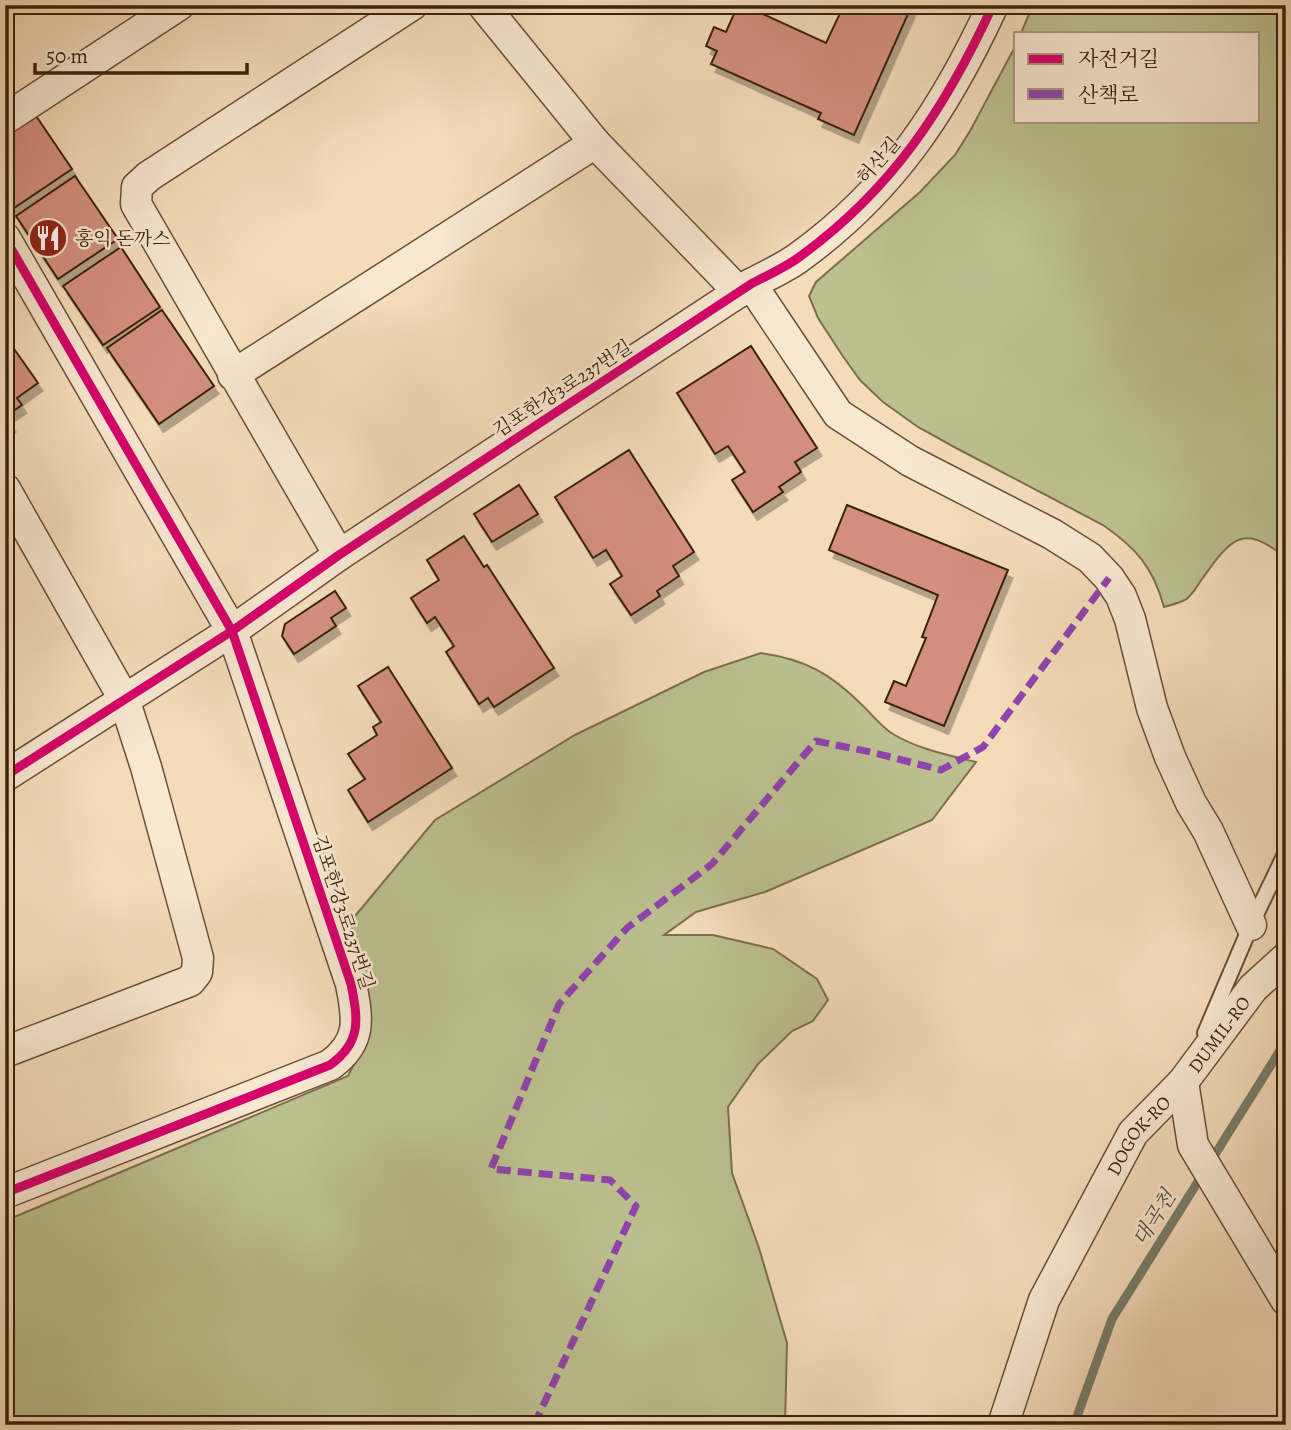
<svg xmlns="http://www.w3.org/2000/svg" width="1291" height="1430" viewBox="0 0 1291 1430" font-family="Alegreya,'Noto Serif KR',serif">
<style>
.green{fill:#bcc08f;stroke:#7c704c;stroke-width:2}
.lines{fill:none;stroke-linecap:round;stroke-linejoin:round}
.stream{stroke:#757e6b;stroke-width:9}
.building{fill:#d38f7e;stroke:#3b210a;stroke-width:2;filter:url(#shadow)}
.lane-casing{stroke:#695036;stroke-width:18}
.street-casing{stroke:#695036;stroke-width:33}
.lane{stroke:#f8e8d2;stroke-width:14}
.street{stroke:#f8e8d2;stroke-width:30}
.quiet{stroke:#8e44ad;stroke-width:7;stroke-dasharray:14 7;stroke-linecap:butt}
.cycleway-casing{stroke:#f8e8d2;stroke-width:13}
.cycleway{stroke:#d6006c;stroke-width:9}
.labels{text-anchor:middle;stroke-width:5;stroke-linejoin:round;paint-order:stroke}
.street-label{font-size:19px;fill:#3b210a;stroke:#f8e8d2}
.poi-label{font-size:19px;fill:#3b210a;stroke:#f8e8d2;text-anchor:start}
.water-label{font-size:21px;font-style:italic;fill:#58503b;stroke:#f8e8d2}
</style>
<defs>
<filter id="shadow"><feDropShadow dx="4.5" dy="8" stdDeviation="0" flood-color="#0004"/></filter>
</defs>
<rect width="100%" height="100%" fill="#f4dcba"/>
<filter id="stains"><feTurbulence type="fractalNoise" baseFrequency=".00286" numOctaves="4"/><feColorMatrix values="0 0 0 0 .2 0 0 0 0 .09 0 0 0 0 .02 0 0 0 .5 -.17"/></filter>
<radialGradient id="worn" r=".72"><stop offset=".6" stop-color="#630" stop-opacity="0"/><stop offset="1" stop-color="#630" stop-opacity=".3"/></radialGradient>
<path class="green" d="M 1033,5 L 1286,5 L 1286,558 C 1242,522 1231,539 1202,579 C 1197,586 1192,596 1185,600 C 1179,603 1171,605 1164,607 C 1153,567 1136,548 1103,525 L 956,448 L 918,427 L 883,402 L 860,380 L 842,355 L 818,318 L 809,296 L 816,282 L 920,192 L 955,155 L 970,131 L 1016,45 L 1016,121 L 1258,121 L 1258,33 L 1021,33 Z
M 761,653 C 804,659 830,673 861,704 C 871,713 881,727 893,734 C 918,749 947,755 976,762 L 932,820 L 765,892 L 696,912 L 664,935 L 713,935 L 773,949 L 817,979 L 828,1000 L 813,1021 L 792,1031 L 758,1064 L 728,1107 L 732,1173 L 759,1248 L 787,1343 L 785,1425 L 5,1425 L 5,1221 L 348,1076 L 369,1034 L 365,985 L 350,922 L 435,820 L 575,735 L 704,672 Z"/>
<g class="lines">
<path class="stream" d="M 1074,1425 L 1112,1319 L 1286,1041"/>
</g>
<path class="building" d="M 738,5 L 743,5 L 826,43 L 844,5 L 912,5 L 854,135 L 818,119 L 821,113 L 711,64 L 717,51 L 706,46 L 714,27 L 726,32 Z
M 30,107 L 72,169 L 11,210 L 5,201 L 5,123 Z
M 75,176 L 118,239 L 58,279 L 16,216 Z
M 121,247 L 160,307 L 103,345 L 63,286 Z
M 162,310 L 214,386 L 159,424 L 107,348 Z
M 5,336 L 38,383 L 17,398 L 22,405 L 6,416 L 11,424 L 5,428 Z
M 751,346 L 817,448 L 795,462 L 801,472 L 779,487 L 783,492 L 753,512 L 732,480 L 745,472 L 728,446 L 715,454 L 677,393 Z
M 629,450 L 694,552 L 673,566 L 679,576 L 657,591 L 660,596 L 631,615 L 610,584 L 622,576 L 606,550 L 593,558 L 555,497 Z
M 519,485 L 538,514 L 492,542 L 474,514 Z
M 847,505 L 1008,570 L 944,726 L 885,702 L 894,681 L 906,686 L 926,638 L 922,637 L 938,595 L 829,550 Z
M 464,536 L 484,567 L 487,565 L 554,668 L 494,707 L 488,698 L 479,704 L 446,652 L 454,646 L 435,617 L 427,623 L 411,598 L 439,580 L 427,560 Z
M 335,591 L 346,608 L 331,618 L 336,626 L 294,654 L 282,636 L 285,624 Z
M 388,667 L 452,768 L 368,822 L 348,790 L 365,779 L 348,754 L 377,735 L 373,727 L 381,722 L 358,686 Z"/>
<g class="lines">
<g class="lane-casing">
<path id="lane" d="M 1205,1033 L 1251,925 L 1286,852"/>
</g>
<g class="street-casing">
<g id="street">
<path d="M 483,5 L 595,143 L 739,292"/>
<path d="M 5,119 L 179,5"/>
<path d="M 5,238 L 232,631 L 351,984 C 358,1019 362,1042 330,1065 L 5,1193"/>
<path d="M 751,284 L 838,414 L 910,461 L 1052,534 L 1090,558 L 1109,578 L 1121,596 L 1130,619 L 1152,708 L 1170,757 L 1191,803 L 1208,831 L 1251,925"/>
<path d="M 233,375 L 595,143"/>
<path d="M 5,489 L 124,699 L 146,767 L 198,958 L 197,972 L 190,981 L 5,1052"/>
<path d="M 339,555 L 136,204 L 137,187 L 149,176 L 412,5"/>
<path d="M 5,776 L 232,631 L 339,555 L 751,284 C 766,276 784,268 798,258 C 892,190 945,109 993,5"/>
<path d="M 1183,1082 L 1193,1145 L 1286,1300"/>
<path id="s1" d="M 1003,1425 L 1044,1300 L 1133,1133 L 1183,1082 L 1253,988 L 1286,958"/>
</g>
</g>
<use href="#lane" class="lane"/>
<use href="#street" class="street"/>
<path class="quiet" d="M 534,1425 L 636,1206 L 610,1180 L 491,1169 L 559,1004 L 627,928 L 712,864 L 816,741 L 871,752 L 941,770 L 983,747 L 1109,578"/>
<g class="cycleway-casing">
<path id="cycleway" d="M 5,238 L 232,631 L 351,984 C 358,1019 362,1042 330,1065 L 5,1193
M 5,776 L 232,631 L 339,555 L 751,284 C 766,276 784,268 798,258 C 892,190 945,109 993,5"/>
</g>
<use href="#cycleway" class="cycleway"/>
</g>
<defs>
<g id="restaurant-disc" transform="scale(2.0125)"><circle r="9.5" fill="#8f2418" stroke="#f8e8d2"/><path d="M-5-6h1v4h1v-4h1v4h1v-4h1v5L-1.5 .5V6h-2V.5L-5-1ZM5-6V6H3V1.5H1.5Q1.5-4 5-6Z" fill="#fff"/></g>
</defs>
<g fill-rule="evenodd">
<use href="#restaurant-disc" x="48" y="238"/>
</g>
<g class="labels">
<g class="street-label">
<text transform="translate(878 160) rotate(-49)" y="7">허산길</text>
<text transform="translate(562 388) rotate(-33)" y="7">김포한강3로237번길</text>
<text transform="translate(344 912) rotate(72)" y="7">김포한강3로237번길</text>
<text dy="7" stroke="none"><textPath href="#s1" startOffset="452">DUMIL-RO</textPath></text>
<text dy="7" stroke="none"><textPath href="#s1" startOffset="322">DOGOK-RO</textPath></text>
</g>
<g class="poi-label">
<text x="75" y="245">홍익 돈까스</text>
</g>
<g class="water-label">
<text transform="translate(1154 1218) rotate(-58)" y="7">대곡천</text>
</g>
</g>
<rect width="1291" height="1430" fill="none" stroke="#f4dcba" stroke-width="28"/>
<rect x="7" y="7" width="1277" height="1416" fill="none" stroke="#3b210a" stroke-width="3.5"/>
<rect x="14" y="14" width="1263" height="1402" fill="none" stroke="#3b210a" stroke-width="2"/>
<rect x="1014" y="32" width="245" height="91" fill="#f8e8d2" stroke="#ac9882" stroke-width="2"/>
<rect x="1028" y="54" width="35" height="10" fill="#d6006c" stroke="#ac9882" stroke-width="2"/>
<text x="1078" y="66" font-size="21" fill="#3b210a">자전거길</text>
<rect x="1028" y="89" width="35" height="10" fill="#8e44ad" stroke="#ac9882" stroke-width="2"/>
<text x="1078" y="102" font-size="21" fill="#3b210a">산책로</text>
<path d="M35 63v10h212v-10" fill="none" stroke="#3b210a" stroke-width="3.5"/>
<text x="46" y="63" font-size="21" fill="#3b210a" stroke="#f8e8d2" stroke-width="5" paint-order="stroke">50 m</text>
<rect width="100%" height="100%" filter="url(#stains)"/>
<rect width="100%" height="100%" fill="url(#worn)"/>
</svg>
